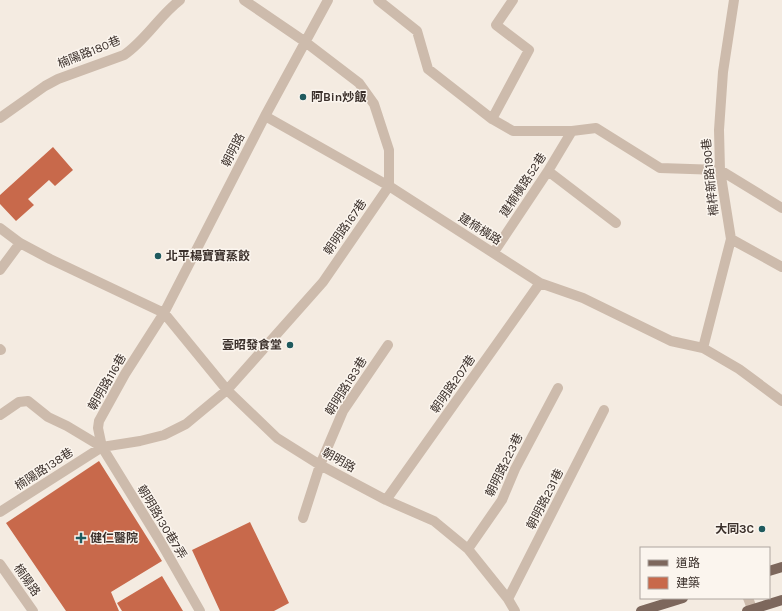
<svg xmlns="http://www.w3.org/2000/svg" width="782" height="611" viewBox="0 0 782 611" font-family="Karla,'Noto Sans TC',sans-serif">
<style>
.building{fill:#c8694b}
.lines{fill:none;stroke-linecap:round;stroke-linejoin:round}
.minor{stroke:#cdbbac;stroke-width:10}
.major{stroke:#7d675c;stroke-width:10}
.poi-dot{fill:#1f5a5e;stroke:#fbf5ee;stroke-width:1.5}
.labels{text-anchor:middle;stroke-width:3;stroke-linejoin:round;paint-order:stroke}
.street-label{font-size:12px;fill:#3b302b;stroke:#fbf5ee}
.poi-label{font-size:12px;font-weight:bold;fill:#3b302b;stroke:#fbf5ee;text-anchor:start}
</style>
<rect width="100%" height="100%" fill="#f4ebe1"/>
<path class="building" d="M 53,147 L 73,170 L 55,186 L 49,180 L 28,199 L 34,205 L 16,221 L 0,204 L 0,195 Z
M 99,461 L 162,561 L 111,592 L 119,611 L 66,611 L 6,523 Z
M 250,522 L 289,603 L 274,611 L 220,611 L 192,550 Z
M 162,576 L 183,611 L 122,611 L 117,603 Z"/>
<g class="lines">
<path class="minor" d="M 244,0 L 304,41 L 359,83 L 374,104 L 389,150 L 389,186 L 540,283 L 583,298 L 671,341 L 703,348 L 739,369 L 782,401
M 378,0 L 417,31 L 428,69 L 492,119 L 513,131 L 572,131 L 596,128 L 660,168 L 720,170 L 782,208
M 0,118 L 45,86 L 58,79 L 124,55 C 146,40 159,16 180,0
M 492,119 L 529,50 L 496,25 L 513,0
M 548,171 L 616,223
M 0,228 L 20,243 L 50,259 L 164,313 L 227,390 L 277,438 L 320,465 L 386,500 L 434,521 L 468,549 L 508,599 L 515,611
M 731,239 L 782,267
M 494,252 L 548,171 L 572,131
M 0,270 L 20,243
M 703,348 L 731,239 L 720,170 L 719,130 L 723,72 L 734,0
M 0,349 L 1,350
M 0,415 L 19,402 L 28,401 L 48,417 L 67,426 L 102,447
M 386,500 L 540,283
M 0,512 L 102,447 L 140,441 L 164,435 L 186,424 L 227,390 L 323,282 L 389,186 L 265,116
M 303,518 L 320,465 L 343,411 L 388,345
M 468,549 L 502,500 L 515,469 L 558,388
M 0,564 L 33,611
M 748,598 L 753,611
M 508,599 L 604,410
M 200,611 L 160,541 L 102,447 L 98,428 L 99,421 L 125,374 L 164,313 L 265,116 L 328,0"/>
<path class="major" d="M 769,571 L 782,567
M 641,611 L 683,598
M 747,611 L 782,600"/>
</g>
<g class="poi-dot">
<circle cx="303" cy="97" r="4"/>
<circle cx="158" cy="256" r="4"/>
<circle cx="290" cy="345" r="4"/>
<circle cx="762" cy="529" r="4"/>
<path d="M79 532h4v4h4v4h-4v4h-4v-4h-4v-4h4z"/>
</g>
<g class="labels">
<g class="street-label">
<text transform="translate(89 52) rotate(-22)" y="4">楠陽路180巷</text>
<text transform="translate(233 150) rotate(-63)" y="4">朝明路</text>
<text transform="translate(710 177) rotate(-96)" y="4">楠梓新路190巷</text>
<text transform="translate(523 185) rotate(-57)" y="4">建楠橫路52巷</text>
<text transform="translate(345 227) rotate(-55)" y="4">朝明路167巷</text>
<text transform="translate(480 229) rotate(32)" y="4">建楠橫路</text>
<text transform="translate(107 382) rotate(-60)" y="4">朝明路116巷</text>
<text transform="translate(453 384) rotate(-55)" y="4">朝明路207巷</text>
<text transform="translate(346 386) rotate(-58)" y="4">朝明路183巷</text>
<text transform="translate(339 460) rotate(29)" y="4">朝明路</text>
<text transform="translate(504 465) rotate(-64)" y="4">朝明路223巷</text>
<text transform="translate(44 469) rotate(-33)" y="4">楠陽路138巷</text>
<text transform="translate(545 499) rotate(-63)" y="4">朝明路231巷</text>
<text transform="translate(162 522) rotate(59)" y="4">朝明路130巷7弄</text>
<text transform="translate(27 580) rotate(55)" y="4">楠陽路</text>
</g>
<g class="poi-label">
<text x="311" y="101">阿Bin炒飯</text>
<text x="166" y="260">北平楊寶寶蒸餃</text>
<text x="282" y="349" text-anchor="end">壹昭發食堂</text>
<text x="754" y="533" text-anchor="end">大同3C</text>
<text x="90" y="542">健仁醫院</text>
</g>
</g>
<rect x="640" y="547" width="130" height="52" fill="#fbf5ee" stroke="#aea6a0"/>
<rect x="648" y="560" width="20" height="6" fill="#7d675c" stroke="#aea6a0"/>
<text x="676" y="567" font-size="12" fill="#3b302b">道路</text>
<rect x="648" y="577" width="20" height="12" fill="#c8694b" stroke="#aea6a0"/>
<text x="676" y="587" font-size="12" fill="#3b302b">建築</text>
</svg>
